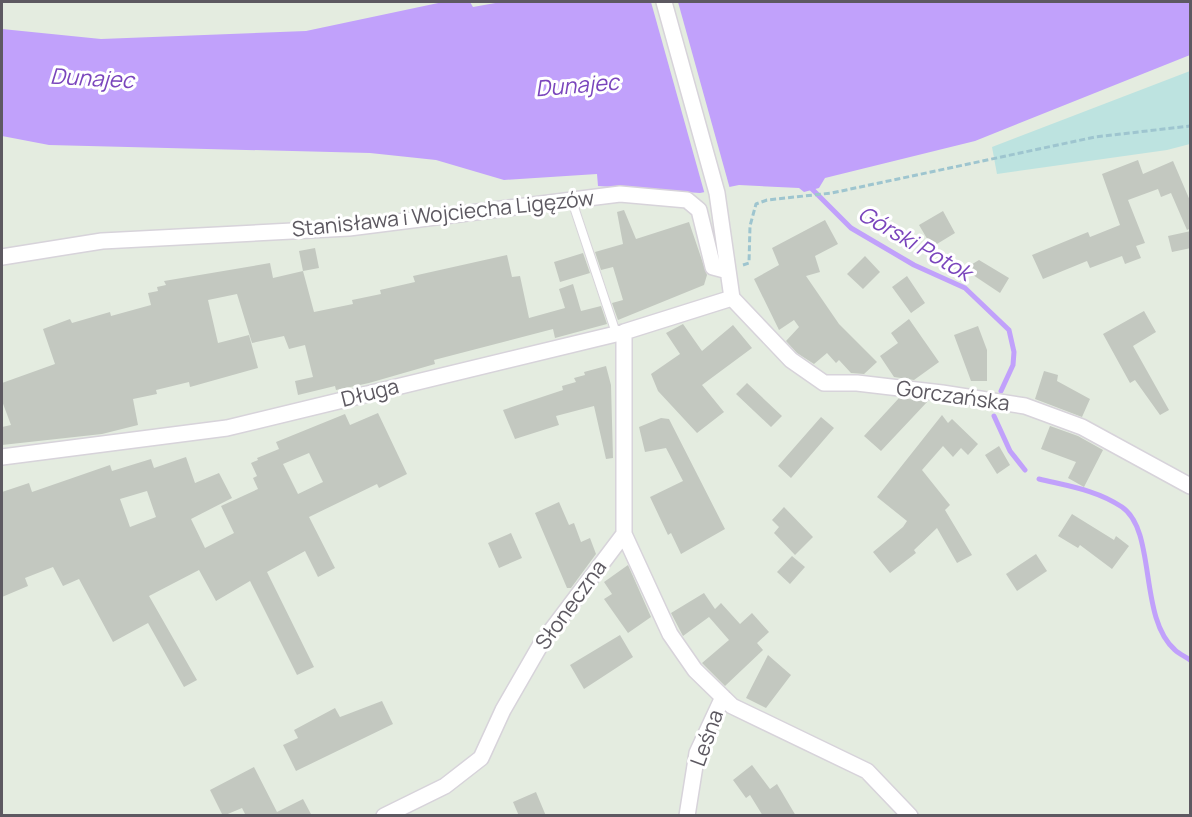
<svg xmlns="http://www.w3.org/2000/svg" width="1192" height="817" viewBox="0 0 1192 817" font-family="Manrope,sans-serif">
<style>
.green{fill:#bde3e0}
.water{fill:#c1a1fb}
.pier{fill:#e4ece0}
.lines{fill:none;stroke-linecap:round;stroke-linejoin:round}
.stream{stroke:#c1a1fb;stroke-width:5}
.building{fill:#c3c8c0;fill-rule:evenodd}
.service-casing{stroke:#d7d3da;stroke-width:10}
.minor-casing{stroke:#d7d3da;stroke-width:18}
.path{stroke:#9ec5cf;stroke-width:3;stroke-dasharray:6 3;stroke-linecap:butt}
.service{stroke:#fff;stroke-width:8}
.minor{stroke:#fff;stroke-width:15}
.labels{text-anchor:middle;stroke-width:6;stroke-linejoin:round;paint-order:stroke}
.street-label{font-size:21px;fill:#5d5961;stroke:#fff}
.water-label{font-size:22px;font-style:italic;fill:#7a45bc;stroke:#fff}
</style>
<rect width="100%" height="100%" fill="#e4ece0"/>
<path class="green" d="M 1190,71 L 1190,144 L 1167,150 L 997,174 L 992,147 Z"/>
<path class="water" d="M 443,2 L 470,2 L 473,7 L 501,2 L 1190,2 L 1190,55 L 975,141 L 825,178 L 819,188 L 804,192 L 799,188 L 739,185 L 700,193 L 598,186 L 597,174 L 504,180 L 436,160 L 370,153 L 49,145 L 2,136 L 2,29 L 101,39 L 306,31 Z"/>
<path class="pier" d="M 651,2 L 678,2 L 730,189 L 705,195 Z"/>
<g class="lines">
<path class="stream" d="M 807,184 L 851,228 L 914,265 L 965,288 L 1009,330 L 1014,352 L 1013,365 L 1001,391
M 994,416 L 1010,451 L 1025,470
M 1039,479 C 1068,486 1097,490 1122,507 C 1157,531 1138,618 1175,650 C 1179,654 1186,657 1190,660"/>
</g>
<path class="building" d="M 1138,160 L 1143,174 L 1173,161 L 1191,203 L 1191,228 L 1187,230 L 1171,193 L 1161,197 L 1158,189 L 1128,200 L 1145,243 L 1136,246 L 1141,258 L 1125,264 L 1122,256 L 1090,268 L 1087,261 L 1043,279 L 1032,255 L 1088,232 L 1090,237 L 1120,225 L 1102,174 Z
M 624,210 L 636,239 L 689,222 L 707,275 L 704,285 L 618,320 L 612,303 L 623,300 L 613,267 L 601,270 L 595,252 L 623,244 L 617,212 Z
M 943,211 L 955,233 L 932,247 L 919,225 Z
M 825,220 L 838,244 L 815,256 L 820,272 L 806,276 L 839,324 L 877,362 L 864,374 L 851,373 L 839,360 L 836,363 L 827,353 L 814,364 L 797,353 L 786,341 L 799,327 L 794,320 L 779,330 L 754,279 L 779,265 L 772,248 Z
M 1191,231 L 1191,248 L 1172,252 L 1168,236 Z
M 315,248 L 319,268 L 303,271 L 299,251 Z
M 583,253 L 590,273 L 560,282 L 554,262 Z
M 507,255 L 512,277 L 520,276 L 529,318 L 565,308 L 559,289 L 573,284 L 581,311 L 601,306 L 607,324 L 555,338 L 553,329 L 434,360 L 435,364 L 369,383 L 336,390 L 335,386 L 298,395 L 295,381 L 313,377 L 305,345 L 289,349 L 284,336 L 252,343 L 237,294 L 208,300 L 218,343 L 249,335 L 258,368 L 190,387 L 189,382 L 156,390 L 157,394 L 133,399 L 138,425 L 102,434 L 2,445 L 2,427 L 11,425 L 2,401 L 2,383 L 55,364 L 43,329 L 70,319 L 72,323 L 110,312 L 111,316 L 151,305 L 148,293 L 158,291 L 157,287 L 166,285 L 164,281 L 270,263 L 273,278 L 303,271 L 314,312 L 353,304 L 352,300 L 381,294 L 380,290 L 415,282 L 413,276 Z
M 865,256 L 880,272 L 863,289 L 847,274 Z
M 979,260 L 1009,278 L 1000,293 L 964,269 Z
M 907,276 L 925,303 L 911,313 L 892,287 Z
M 1144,311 L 1156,332 L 1133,346 L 1169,410 L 1160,415 L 1135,380 L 1130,383 L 1103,334 Z
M 909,319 L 939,362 L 914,380 L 894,377 L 880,356 L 898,343 L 891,333 Z
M 683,324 L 702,351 L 733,325 L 752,348 L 702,385 L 724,412 L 697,433 L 658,391 L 651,374 L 680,354 L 666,333 Z
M 978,326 L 987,350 L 987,381 L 971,381 L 954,335 Z
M 606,366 L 611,385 L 613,458 L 606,459 L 594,406 L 556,416 L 559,425 L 515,439 L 503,410 L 563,390 L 562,386 L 576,382 L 574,378 L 585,375 L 584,372 Z
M 1044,371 L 1058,375 L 1057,381 L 1090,399 L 1082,417 L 1035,399 Z
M 747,383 L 782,416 L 771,427 L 736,394 Z
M 899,398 L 928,401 L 881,451 L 864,436 Z
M 378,413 L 407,474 L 379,488 L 377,484 L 309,517 L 335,568 L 318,577 L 305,551 L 267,572 L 314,667 L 297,675 L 250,581 L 216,601 L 199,570 L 149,596 L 197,680 L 184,687 L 148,623 L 113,642 L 79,579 L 63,586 L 53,567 L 25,578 L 28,586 L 2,597 L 2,492 L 29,483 L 32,492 L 110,465 L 112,471 L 151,459 L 154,468 L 186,457 L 195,483 L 219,473 L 232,498 L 191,519 L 205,548 L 234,533 L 221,506 L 258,489 L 253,478 L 257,476 L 251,463 L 258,460 L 257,458 L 279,449 L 276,442 L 345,414 L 350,425 ZM 309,453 L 323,482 L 298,494 L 283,464 ZM 147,491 L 156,517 L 130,527 L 120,499 Z
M 942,415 L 948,423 L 952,419 L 978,444 L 968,455 L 961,448 L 953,457 L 943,446 L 922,470 L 950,505 L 945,510 L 972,555 L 957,563 L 937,528 L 914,550 L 916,553 L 890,573 L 873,552 L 903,527 L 907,521 L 877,497 Z
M 821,417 L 834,428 L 791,478 L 778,466 Z
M 661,418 L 669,419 L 725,529 L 681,554 L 671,533 L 668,535 L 650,497 L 683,481 L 666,448 L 645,452 L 639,427 Z
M 1050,426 L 1078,436 L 1103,450 L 1084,487 L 1068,478 L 1076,462 L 1041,449 Z
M 999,446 L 1010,465 L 997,474 L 985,455 Z
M 559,502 L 569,525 L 574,523 L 581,542 L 590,538 L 596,554 L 571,588 L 567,588 L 535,513 Z
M 784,507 L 813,537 L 795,555 L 774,533 L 779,527 L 772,520 Z
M 1072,514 L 1114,540 L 1116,536 L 1129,546 L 1112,569 L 1080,545 L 1078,548 L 1058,536 Z
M 511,533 L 522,558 L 499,568 L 488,543 Z
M 1036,554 L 1047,571 L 1017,591 L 1006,574 Z
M 792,556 L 805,567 L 790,584 L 777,572 Z
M 628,565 L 651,617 L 628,633 L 604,599 L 612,594 L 604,582 Z
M 704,593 L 715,609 L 721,603 L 740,624 L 752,613 L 769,632 L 757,643 L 763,650 L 725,686 L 702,663 L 729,640 L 709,617 L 683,636 L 671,613 Z
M 620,635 L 633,657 L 584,689 L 570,665 Z
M 768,655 L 791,675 L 766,708 L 746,698 Z
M 382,701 L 393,724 L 296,771 L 283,745 L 298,738 L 294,730 L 335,708 L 340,717 Z
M 752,765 L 770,789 L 777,784 L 796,816 L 763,816 L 750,795 L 746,798 L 733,780 Z
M 254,767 L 277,812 L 303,799 L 312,816 L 246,816 L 242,808 L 223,816 L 210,790 Z
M 536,792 L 546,816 L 519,816 L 513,802 Z"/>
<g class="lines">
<g class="service-casing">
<path id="service" d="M 572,201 L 616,333"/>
</g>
<g class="minor-casing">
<path id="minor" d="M 664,2 L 717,193 L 732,298
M 2,257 L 102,241 L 349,228 L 620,194 L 687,200 L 699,210 L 713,267 L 728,271
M 732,298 L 791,360 L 824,383 L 857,383 L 942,393 L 1025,406 L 1082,427 L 1190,486
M 2,457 L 227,428 L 624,332 L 732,298
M 624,534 L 670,634 L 695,670 L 732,706 L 867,771 L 910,816
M 384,816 L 445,786 L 481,758 L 503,710 L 541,644 L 624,534 L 624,332
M 687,816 L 697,753 L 723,697"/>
</g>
<path class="path" d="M 743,265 L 749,263 L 750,226 L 756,204 L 767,200 L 832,193 L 1095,137 L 1190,126"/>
<use href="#service" class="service"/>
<use href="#minor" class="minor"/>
</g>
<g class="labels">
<g class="street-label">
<text transform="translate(443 214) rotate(-6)" y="7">Stanisława i Wojciecha Ligęzów</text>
<text transform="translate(370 393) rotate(-14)" y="7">Długa</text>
<text transform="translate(953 396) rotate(8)" y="7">Gorczańska</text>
<text transform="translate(571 605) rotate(-54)" y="7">Słoneczna</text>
<text transform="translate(707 738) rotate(-70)" y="7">Leśna</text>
</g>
<g class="water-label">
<text transform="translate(92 78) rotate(3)" y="8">Dunajec</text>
<text transform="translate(577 85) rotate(-5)" y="8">Dunajec</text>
<text transform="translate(915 243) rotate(30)" y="8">Górski Potok</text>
</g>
</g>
<rect width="1192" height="817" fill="none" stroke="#5d5961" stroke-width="6"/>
</svg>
